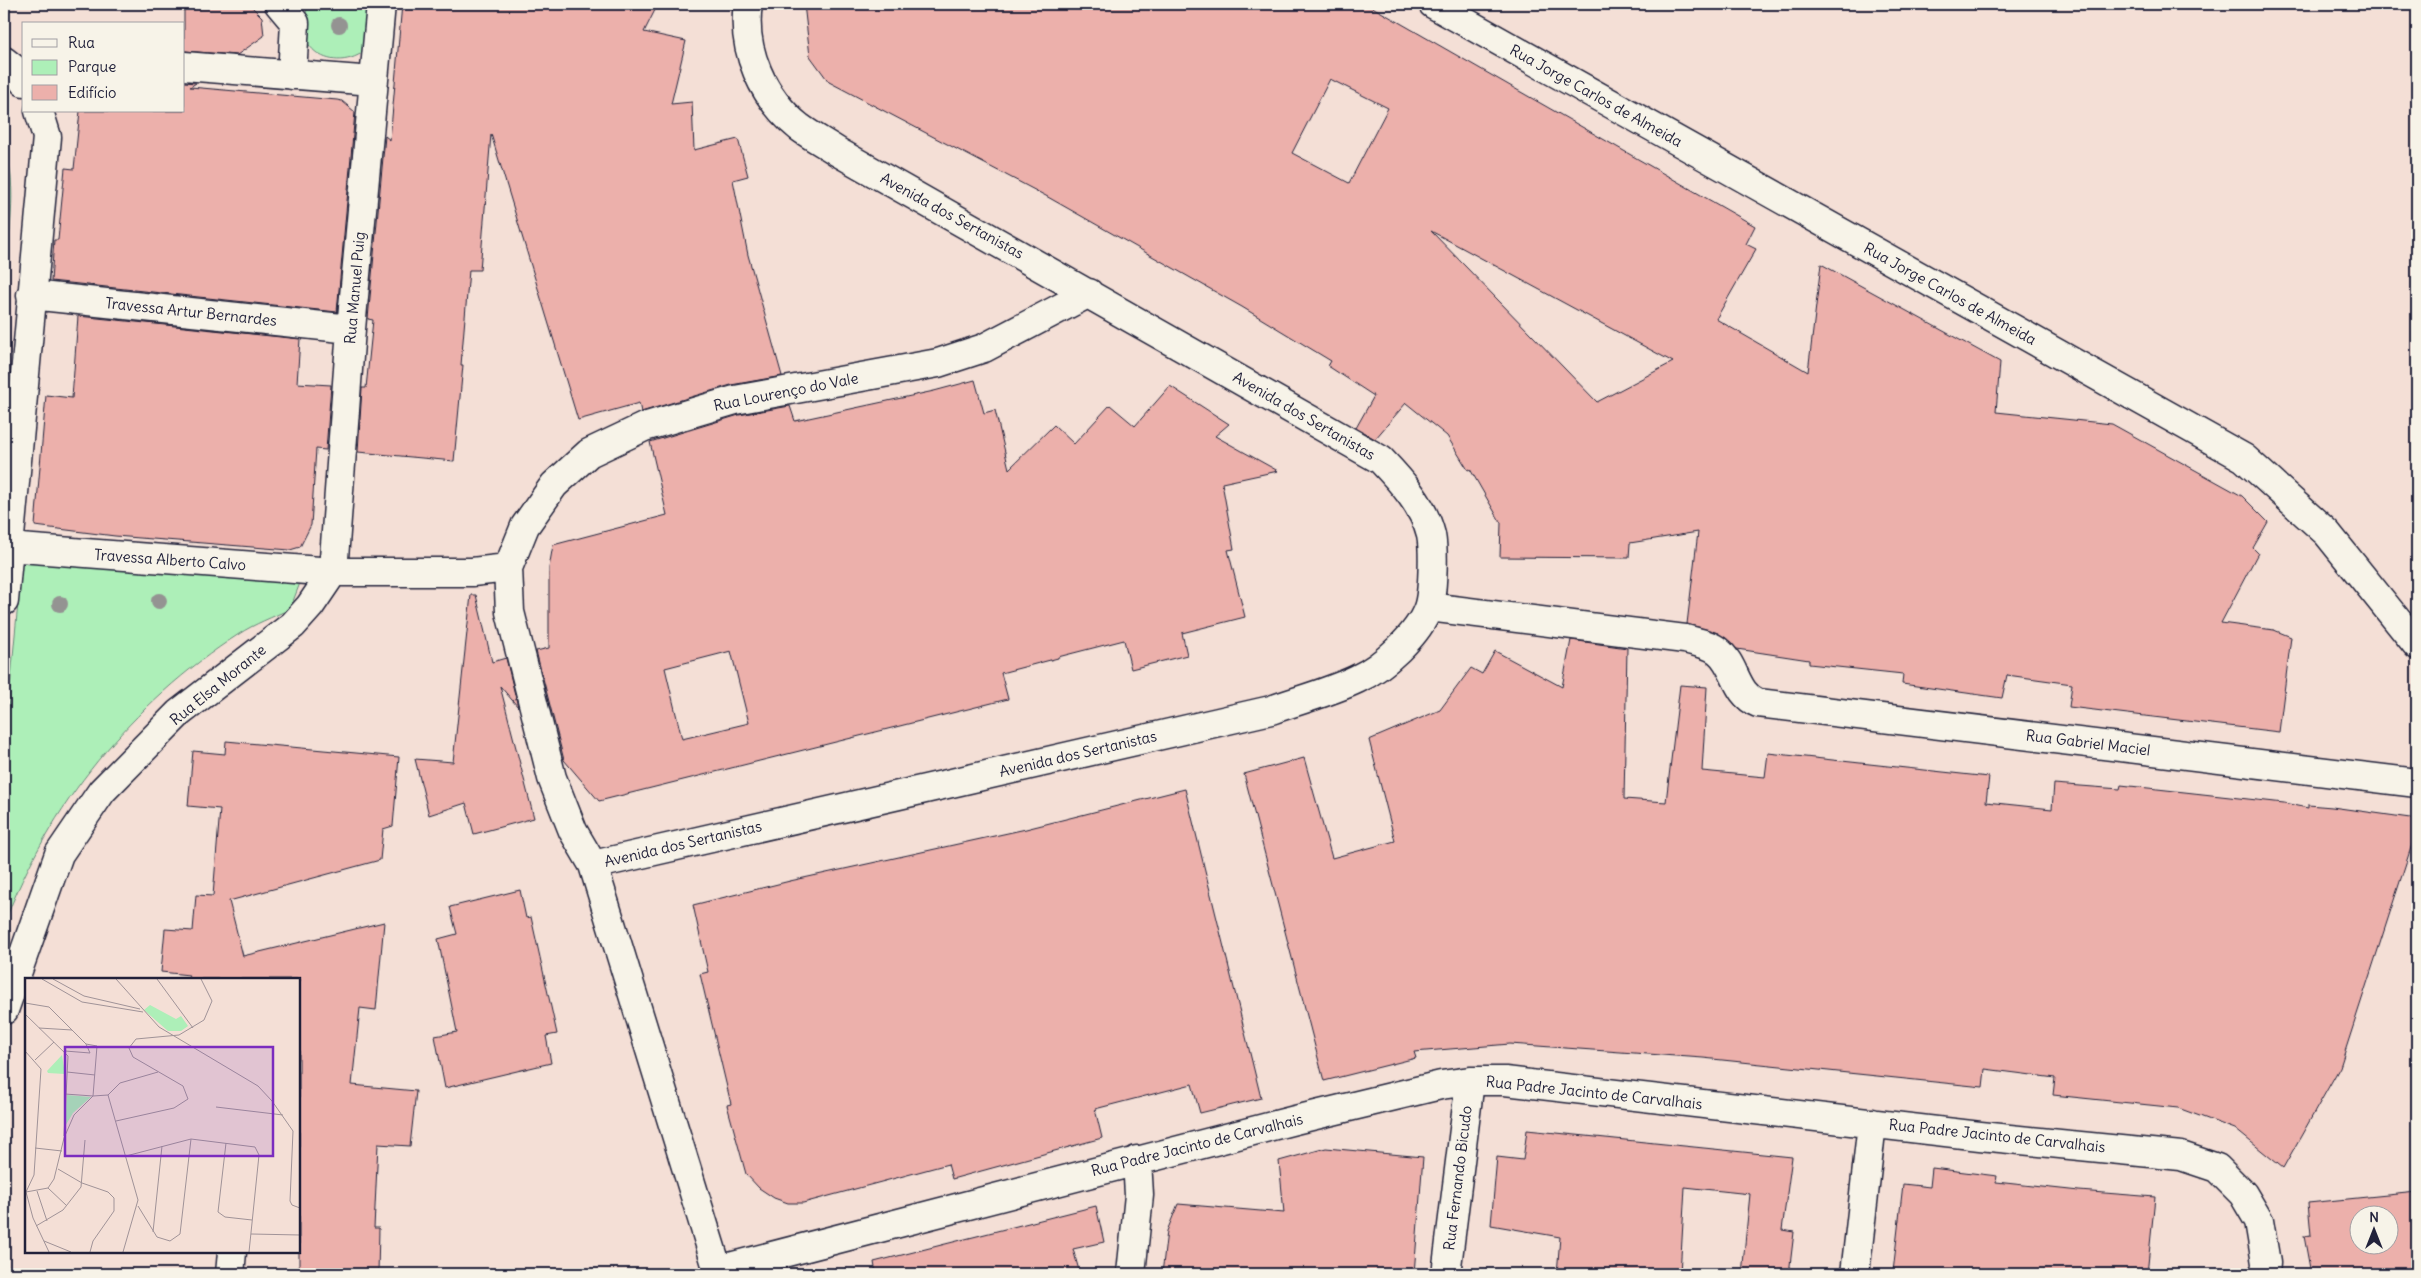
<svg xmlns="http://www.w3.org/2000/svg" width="2421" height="1278" viewBox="0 0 2421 1278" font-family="Delius,sans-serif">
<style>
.green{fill:#adefb8;stroke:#68887a}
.building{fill:#ecb0ab;stroke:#22223b;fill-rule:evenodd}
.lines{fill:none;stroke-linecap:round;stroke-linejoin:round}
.minor-casing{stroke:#22223b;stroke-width:31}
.minor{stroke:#f7f3e8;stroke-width:28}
.tree{fill:#949392}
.labels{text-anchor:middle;stroke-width:4;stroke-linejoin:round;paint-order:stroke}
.street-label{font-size:15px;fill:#22223b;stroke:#f7f3e8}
.inset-road{fill:none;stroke:#a09398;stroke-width:1}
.view{fill:#7b2cbf;fill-opacity:0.15;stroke:#7b2cbf;stroke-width:2.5}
.inset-edge{fill:none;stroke:#22223b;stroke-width:2.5}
</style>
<rect width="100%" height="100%" fill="#f4dfd6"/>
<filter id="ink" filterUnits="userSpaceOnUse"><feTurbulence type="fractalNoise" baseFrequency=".02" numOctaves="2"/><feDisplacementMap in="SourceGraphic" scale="10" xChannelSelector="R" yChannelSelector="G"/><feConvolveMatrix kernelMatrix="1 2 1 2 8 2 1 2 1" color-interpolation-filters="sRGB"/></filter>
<g filter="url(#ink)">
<path class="green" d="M 310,4 L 367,4 L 365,51 C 328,77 287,42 310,4 Z
M 4,147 C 20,187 7,242 4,285 Z
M 22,560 L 300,583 L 290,609 C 273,617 254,624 239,634 C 132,703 48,806 4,924 L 4,753 Z"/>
<path class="building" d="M 184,4 L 249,4 L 262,17 L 264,36 L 237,55 L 184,51 Z
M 402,4 L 658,4 L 644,32 L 686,41 L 671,104 L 692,102 L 694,150 L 738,139 L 748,176 L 733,180 L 748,255 L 782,376 L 731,385 L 641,412 L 639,403 L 578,420 L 491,134 L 480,270 L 469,270 L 461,365 L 463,365 L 454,461 L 358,452 L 362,388 L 366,388 L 373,320 L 368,319 L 385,136 L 390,140 Z
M 804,4 L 1367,4 L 1755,226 L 1746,244 L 1756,249 L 1716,319 L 1808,372 L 1821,264 L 2000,362 L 1996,412 L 2112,424 L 2242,496 L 2268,522 L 2253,548 L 2258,553 L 2221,623 L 2274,630 L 2291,637 L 2279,732 L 2069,707 L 2072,684 L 2007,675 L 2002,698 L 1902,684 L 1903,674 L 1809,664 L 1809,660 L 1737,649 L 1718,633 L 1687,624 L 1698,532 L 1630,543 L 1629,558 L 1500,557 L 1501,523 L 1470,469 L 1468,470 L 1447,436 L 1406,403 L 1375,439 L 1356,428 L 1374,396 L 1328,366 L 1331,361 L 1242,307 L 1046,196 L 829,82 L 810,56 ZM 1330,79 L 1388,108 L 1349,183 L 1292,153 ZM 1431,231 L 1673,362 L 1597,402 Z
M 184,82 L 196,83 L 190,87 L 337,100 L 342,101 L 355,112 L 337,312 L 51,281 L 54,240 L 58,240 L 65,168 L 74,169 L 80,111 L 184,111 Z
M 78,316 L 300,339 L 297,383 L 331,385 L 326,450 L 316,449 L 311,525 L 300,547 L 290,550 L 115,536 L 35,526 L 46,395 L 72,398 Z
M 975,380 L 984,413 L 995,410 L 1009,469 L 1054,425 L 1074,444 L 1110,405 L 1135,426 L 1170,386 L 1229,424 L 1215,436 L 1278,471 L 1222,483 L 1234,549 L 1228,550 L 1245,617 L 1182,633 L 1187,655 L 1131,669 L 1124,640 L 1058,657 L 1058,658 L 1001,673 L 1008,699 L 599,801 L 564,760 L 536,651 L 549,648 L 549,568 L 553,545 L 667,515 L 650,442 L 739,415 L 790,406 L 795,421 L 934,391 ZM 731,651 L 749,723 L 682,739 L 665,668 Z
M 471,595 L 476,595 L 492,662 L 506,658 L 518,707 L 500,686 L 534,818 L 474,834 L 466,803 L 429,815 L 415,759 L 453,762 Z
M 1571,640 L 1627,648 L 1624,799 L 1666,802 L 1680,685 L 1707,687 L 1702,771 L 1765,777 L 1768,753 L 1989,777 L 1986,802 L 2052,809 L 2054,784 L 2120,789 L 2121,785 L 2284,803 L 2308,808 L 2308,805 L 2332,807 L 2417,819 L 2417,829 L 2340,1067 L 2283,1168 L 2235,1129 L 2178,1108 L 2053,1095 L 2055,1078 L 1985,1069 L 1983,1087 L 1703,1058 L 1510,1044 L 1414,1052 L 1416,1058 L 1324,1081 L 1244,774 L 1304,758 L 1332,858 L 1395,841 L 1369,740 L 1440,710 L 1471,668 L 1482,674 L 1495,651 L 1562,687 Z
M 226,741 L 399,757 L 393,826 L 383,829 L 380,860 L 229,901 L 243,956 L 384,922 L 376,1010 L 360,1008 L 352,1085 L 416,1091 L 410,1146 L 378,1144 L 374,1228 L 379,1228 L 378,1274 L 299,1274 L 299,979 L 188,979 L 189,975 L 161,972 L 165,929 L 193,931 L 196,895 L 213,896 L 220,809 L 188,806 L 193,751 L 225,754 Z
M 1185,789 L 1261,1098 L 1200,1113 L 1192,1084 L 1095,1109 L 1102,1138 L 952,1179 L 948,1164 L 803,1203 L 788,1203 L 774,1198 L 759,1188 L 746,1174 L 727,1105 L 731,1104 L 700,974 L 708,972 L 693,905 L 790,881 L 1026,829 Z
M 520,890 L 526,918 L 531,917 L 557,1034 L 546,1036 L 551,1063 L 445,1088 L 435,1036 L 457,1032 L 438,939 L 457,934 L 450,907 Z
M 1527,1130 L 1792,1157 L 1782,1230 L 1794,1232 L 1789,1274 L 1742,1274 L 1750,1194 L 1685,1187 L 1680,1274 L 1557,1274 L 1560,1237 L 1491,1225 L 1497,1157 L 1523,1160 Z
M 1326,1148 L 1423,1157 L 1414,1274 L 1162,1274 L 1167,1231 L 1178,1204 L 1284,1213 L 1279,1161 Z
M 1932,1168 L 1997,1176 L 1996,1182 L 2079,1191 L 2155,1197 L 2147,1274 L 1918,1274 L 1893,1272 L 1903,1184 L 1930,1187 Z
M 2417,1192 L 2417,1274 L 2311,1274 L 2304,1236 L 2311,1235 L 2308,1203 ZM 2358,1216 L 2388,1216 L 2388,1246 L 2358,1246 Z
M 1096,1206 L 1104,1242 L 1073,1249 L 1080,1274 L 876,1274 L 874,1262 Z"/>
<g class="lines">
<g class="minor-casing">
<path id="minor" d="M 279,4 L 295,23 L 292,75
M 1433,4 L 2244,458 L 2327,533 L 2417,645
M 4,61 L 18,72 L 24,82
M 184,66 L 373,81
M 31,295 L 351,329
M 7,547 L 333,572 L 351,329 L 381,4
M 4,601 L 47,137 L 39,111
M 1429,607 L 1685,639 C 1695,642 1710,644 1718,651 C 1736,665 1735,694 1758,703 L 2417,783
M 593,865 L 1271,710 C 1299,700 1330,692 1357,679 C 1382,668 1419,634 1428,608 C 1433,594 1434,550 1431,535 C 1424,506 1401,481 1381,460 L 838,152 C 826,144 811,136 799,127 C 763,98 741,50 748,4
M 4,1010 L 59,854 L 102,791 L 179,713 L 293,625 L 310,606 L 333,572 L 472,572 L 508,568
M 718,1270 L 1295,1120 L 1441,1085 L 1470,1081 L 1505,1081 L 1980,1136 L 2181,1156 L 2217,1168 L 2243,1194 L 2259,1221 L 2266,1263 L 2265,1274
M 230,1274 L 232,1252
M 719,1274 L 593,865 L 573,831 L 552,778 L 510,612 L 508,568 L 525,526 L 554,485 L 589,453 L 644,427 L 735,400 L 938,363 L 984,348 L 1089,293
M 1131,1274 L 1139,1195 L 1137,1160
M 1446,1274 L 1470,1081
M 1855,1274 L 1872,1123"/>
</g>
<use href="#minor" class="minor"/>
</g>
<g class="tree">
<circle cx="339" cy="25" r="8"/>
<circle cx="159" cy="601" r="8"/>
<circle cx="60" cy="604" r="8"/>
</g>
</g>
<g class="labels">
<g class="street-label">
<text transform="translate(1596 96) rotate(29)" y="5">Rua Jorge Carlos de Almeida</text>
<text transform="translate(952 216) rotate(29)" y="5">Avenida dos Sertanistas</text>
<text transform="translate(355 288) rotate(-85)" y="5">Rua Manuel Puig</text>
<text transform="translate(1950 294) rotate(29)" y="5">Rua Jorge Carlos de Almeida</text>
<text transform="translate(191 312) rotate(6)" y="5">Travessa Artur Bernardes</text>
<text transform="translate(786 392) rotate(-11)" y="5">Rua Lourenço do Vale</text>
<text transform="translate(1304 416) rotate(30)" y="5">Avenida dos Sertanistas</text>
<text transform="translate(170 560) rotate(4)" y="5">Travessa Alberto Calvo</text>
<text transform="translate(218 685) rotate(-39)" y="5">Rua Elsa Morante</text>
<text transform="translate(2088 743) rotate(7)" y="5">Rua Gabriel Maciel</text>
<text transform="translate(1078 754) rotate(-13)" y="5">Avenida dos Sertanistas</text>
<text transform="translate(683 844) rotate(-13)" y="5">Avenida dos Sertanistas</text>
<text transform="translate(1594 1093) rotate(6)" y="5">Rua Padre Jacinto de Carvalhais</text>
<text transform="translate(1997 1136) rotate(6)" y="5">Rua Padre Jacinto de Carvalhais</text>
<text transform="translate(1197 1145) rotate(-14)" y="5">Rua Padre Jacinto de Carvalhais</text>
<text transform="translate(1458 1178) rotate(-83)" y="5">Rua Fernando Bicudo</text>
</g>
</g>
<g transform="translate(25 978)">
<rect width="275" height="275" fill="#f4dfd6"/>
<path d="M 125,27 L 151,41 L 156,38 L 163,48 L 156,53 L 143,53 L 119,32 ZM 37,77 L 40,96 L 23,95 L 22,93 ZM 42,117 L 66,119 L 48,135 L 39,150 Z" fill="#adefb8"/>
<path class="inset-road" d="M 17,1 L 57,24 L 118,34M 28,1 L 59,18 L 115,31M 91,1 L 134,49 L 233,108 L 247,123 L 268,153 L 265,223 L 267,227 L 275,230M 132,1 L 168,50M 0,25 L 24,29 L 61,66 L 65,75M 0,36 L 43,78 L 39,158M 14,50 L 47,52M 0,73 L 16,91 L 9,197 L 1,214M 40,73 L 65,75M 10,82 L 29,64M 42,94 L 70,97M 40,116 L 68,118 L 72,68 L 61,66M 83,117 L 113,222 L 98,274M 83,117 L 95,105 L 133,94M 191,129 L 258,137M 91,143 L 149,130 L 163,121 L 158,108 L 108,79 L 104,70 L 111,61 L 154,57 L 179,42 L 187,23 L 176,1M 201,165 L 193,234 L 200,239 L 227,242M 10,170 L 37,173M 101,178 L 166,161 L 230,169 L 234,177 L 224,274M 33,191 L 57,205 L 83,214 L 89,220 L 89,233 L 68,263 L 65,274M 23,210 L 42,228M 12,213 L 22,243M 1,214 L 23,210 L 29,201 L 39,160 L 49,137 L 68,118 L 83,117M 1,214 L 8,240 L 24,274M 113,228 L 132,259 L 145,263 L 155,256 L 166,161M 11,248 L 38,232 L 56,209 L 60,162M 128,254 L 137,168M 226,256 L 275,257M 19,263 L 46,274"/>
<path class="view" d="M 40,69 L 248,69 L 248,178 L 40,178 Z"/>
<rect width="275" height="275" class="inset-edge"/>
</g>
<rect width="2421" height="1278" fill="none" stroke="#f7f3e8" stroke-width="20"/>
<rect x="10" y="10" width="2401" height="1258" fill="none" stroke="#22223b" stroke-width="2" filter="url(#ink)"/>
<rect x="22" y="22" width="162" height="90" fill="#f7f3e8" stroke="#a29fa3"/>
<rect x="32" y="39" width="25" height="8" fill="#f7f3e8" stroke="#a29fa3"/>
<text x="68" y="48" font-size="15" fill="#22223b">Rua</text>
<rect x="32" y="60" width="25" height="15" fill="#adefb8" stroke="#a29fa3"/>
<text x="68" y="72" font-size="15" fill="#22223b">Parque</text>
<rect x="32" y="85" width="25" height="15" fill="#ecb0ab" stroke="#a29fa3"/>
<text x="68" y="98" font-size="15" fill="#22223b">Edifício</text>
<g transform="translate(2374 1230)"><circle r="24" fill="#f7f3e8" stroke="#a29fa3"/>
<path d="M0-4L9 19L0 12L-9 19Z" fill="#22223b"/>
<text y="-8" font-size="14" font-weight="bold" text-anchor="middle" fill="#22223b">N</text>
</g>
</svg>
